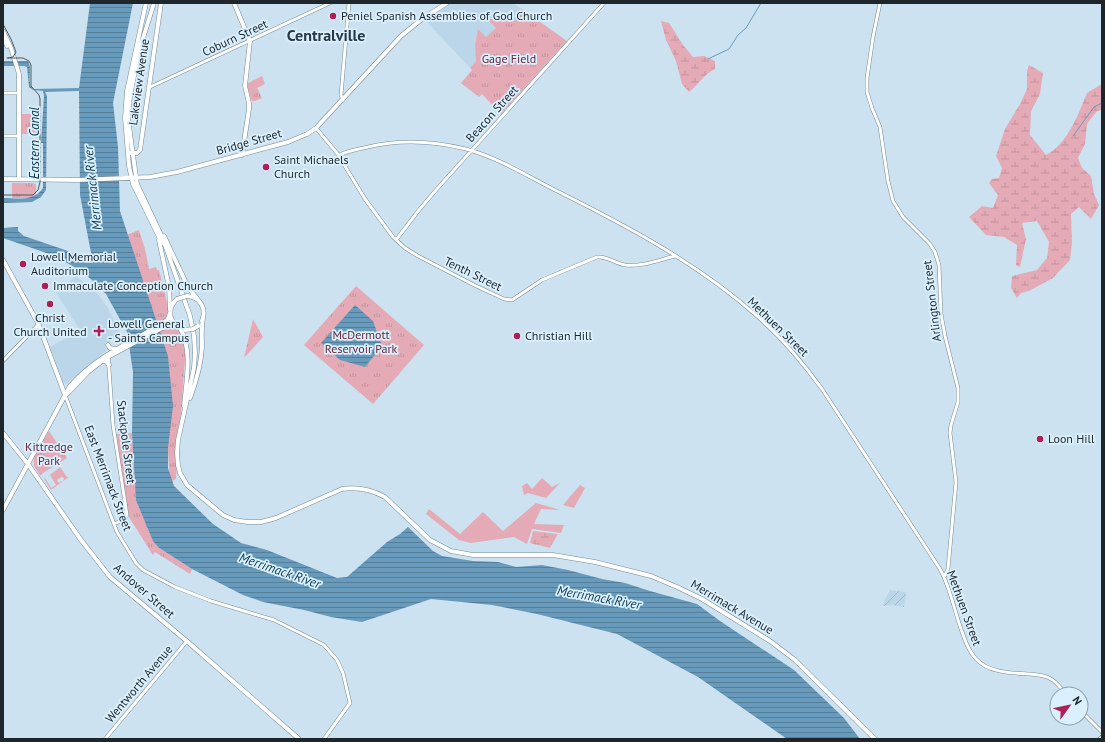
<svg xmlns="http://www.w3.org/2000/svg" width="1105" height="742" viewBox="0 0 1105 742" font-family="'PT Sans',sans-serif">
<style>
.built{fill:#bbd6e9}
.industrial{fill:url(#industrial-furrows)}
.green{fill:#e4aab6}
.wetland{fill:url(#wetland-marsh)}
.park{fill:url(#park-tufts)}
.water{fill:url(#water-rules)}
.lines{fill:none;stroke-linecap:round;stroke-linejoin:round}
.stream{stroke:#689bbb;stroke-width:1}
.minor-casing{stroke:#758996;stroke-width:4}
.major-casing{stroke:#758996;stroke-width:5}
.minor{stroke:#fff;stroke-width:3}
.major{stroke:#fff;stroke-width:4}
.tram{stroke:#4f5b62;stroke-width:1}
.major-bridge-casing{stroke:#758996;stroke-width:5;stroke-linecap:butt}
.major-bridge{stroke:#fff;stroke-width:4}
.poi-dot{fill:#ae1f56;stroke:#daf0fe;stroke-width:1.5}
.labels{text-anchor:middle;stroke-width:3.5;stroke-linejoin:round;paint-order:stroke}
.poi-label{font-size:12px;fill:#1e262b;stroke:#daf0fe;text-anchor:start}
.street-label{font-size:12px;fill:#1e262b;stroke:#daf0fe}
.park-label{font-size:12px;fill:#6b253a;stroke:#daf0fe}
.water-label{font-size:13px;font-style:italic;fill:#09364c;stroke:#daf0fe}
.district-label{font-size:16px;font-weight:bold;fill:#273944;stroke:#daf0fe}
</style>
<defs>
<pattern id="industrial-furrows" width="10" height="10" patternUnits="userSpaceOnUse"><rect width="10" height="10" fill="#bbd6e9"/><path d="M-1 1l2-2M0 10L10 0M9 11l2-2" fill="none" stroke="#a0b8c8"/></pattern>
<pattern id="wetland-marsh" width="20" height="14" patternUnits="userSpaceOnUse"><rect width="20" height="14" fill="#e4aab6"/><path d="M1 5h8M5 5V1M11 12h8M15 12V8" fill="none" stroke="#c3929d"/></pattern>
<pattern id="park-tufts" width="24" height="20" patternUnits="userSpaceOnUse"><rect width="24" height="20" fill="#e4aab6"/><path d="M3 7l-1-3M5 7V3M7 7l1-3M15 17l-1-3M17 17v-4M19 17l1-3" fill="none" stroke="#c3929d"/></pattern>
<pattern id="water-rules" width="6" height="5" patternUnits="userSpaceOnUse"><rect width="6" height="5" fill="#689bbb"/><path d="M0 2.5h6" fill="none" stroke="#557e98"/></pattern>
</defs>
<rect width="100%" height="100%" fill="#cde2f0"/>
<path class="built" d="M 452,3 L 513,3 L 522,9 L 515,21 L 491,18 L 489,21 L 496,28 L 486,37 L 478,30 L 475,45 L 476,61 L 470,68 L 425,20 Z
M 75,276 L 89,285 L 98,294 L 108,308 L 121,336 L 105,344 L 106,351 L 66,384 L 63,382 L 50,347 L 66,338 L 80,338 L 78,327 L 55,291 L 69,282 Z"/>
<path class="industrial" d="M 890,590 L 905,592 L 906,595 L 904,607 L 892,605 L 883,606 L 885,599 Z"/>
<path class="green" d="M 60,467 L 67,477 L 69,477 L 63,481 L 64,479 L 63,477 L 60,478 L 60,476 L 60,478 L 57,480 L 59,483 L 62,481 L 62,482 L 51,490 L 44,479 L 45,478 L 51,488 L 56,485 L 50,475 Z
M 542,478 L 552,487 L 560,483 L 546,498 L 528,493 L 524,495 L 522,486 L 527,483 L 532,489 Z
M 580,485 L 585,488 L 574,508 L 563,505 Z
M 536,503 L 560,510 L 541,509 L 534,524 L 564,525 L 561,533 L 532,529 L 527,544 L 514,537 L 471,543 L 459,540 L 426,514 L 429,509 L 460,534 L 483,512 L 503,531 Z"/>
<path class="wetland" d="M 661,21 L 669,23 L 683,45 L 693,57 L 704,56 L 715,61 L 715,69 C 704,74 698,85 689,92 L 682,84 L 676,61 L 666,40 Z
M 1029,65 L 1043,73 L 1040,94 L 1031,111 L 1030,135 L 1046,155 C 1050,153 1055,149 1058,146 C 1072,132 1080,110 1087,93 L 1100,85 L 1102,86 L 1102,110 L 1097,111 L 1087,124 L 1085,144 L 1078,158 L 1082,168 L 1091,176 L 1094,194 L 1099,205 L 1091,219 L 1079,207 L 1071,214 L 1072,243 L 1070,260 L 1053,278 L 1029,291 L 1021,293 L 1017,298 L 1011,288 L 1012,276 L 1037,270 L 1047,258 L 1049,242 L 1037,221 L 1022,223 L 1026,239 L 1020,267 L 1016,265 L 1017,245 L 1004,237 L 986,235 L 969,217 L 982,206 L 993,208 L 998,195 L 989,183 L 992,179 L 999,178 L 1002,168 L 996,156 L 1005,129 L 1020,104 L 1027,89 L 1027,71 Z
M 533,531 L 558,534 L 550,548 L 530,543 Z"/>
<path class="park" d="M 522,9 L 567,41 L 501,114 L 482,94 L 479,97 L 461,83 L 472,70 L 470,68 L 476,61 L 475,45 L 478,29 L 486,37 L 496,28 L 489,21 L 490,19 L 497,18 L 515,21 L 516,17 Z
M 262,76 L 265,84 L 257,88 L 262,98 L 255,101 L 252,101 L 248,89 L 248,83 Z
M 22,114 L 39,114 L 39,134 L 22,134 Z
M 12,183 L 34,183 L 36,185 L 36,195 L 29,198 L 12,198 Z
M 139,230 L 145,249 L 149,269 L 156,267 L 157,270 L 159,270 L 173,326 L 179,330 L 186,347 L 176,479 L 170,482 L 168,452 L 124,236 Z
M 356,286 L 424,345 L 373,404 L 304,345 Z
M 253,319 L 263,337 L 244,358 Z
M 49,431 L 67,458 L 40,475 L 34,466 L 34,456 Z
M 132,433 L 135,486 L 164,551 L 192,569 L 190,574 L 155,552 L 153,555 L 129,517 L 116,434 Z"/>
<path class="water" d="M 90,3 L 133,3 L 113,103 L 118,147 L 120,211 L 168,356 L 173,406 L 168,448 L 168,468 L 174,486 L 213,524 L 241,543 L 267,550 L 337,578 L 347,577 L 387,542 L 400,534 L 408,527 L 433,551 L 442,556 L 473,561 L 498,562 L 516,567 L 542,565 L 568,570 L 602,579 L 625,583 L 650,591 L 697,604 L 720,621 L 794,670 L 844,718 L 860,739 L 787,739 L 698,677 L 617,634 L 537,614 L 492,605 L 431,599 L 362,622 L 331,617 L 304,610 L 263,602 L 243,595 L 192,569 L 164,551 L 158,547 L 153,541 L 136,500 L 132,433 L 133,372 L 127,332 L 106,294 L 92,280 L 81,271 L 55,256 L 3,238 L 3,228 L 18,227 L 18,231 L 24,236 L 68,251 L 84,260 L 91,262 L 92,258 L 80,195 L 79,91 L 45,92 L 47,96 L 46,190 L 41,197 L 32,202 L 3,203 L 3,198 C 17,198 34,202 43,188 L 43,143 L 41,143 L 44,96 L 43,91 L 33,90 L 29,87 L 27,67 L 24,66 L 3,66 L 3,61 L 28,61 C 33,69 26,82 33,89 L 79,88 Z
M 355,305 L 373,321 L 382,346 L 365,367 L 340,360 L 321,343 Z"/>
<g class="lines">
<path class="stream" d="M 708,59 L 729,49 L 738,35 L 746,28 L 761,3
M 1073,136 L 1094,107 L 1102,103
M 1097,739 L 1101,735"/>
<g class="minor-casing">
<path id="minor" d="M 880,3 L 873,37 L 867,78 L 867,92 L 872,108 L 880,127 L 888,181 L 893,201 L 903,217 L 930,244 L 935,252 L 939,265 L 941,314 L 945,336 L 958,388 L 958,402 L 951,425 L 950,433 L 956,482 L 948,569 L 944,577
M 148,88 L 330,3
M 3,93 L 19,93
M 343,100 L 341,95 L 349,3
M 316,128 L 337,153 L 365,199 L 393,237 L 405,248 L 418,256 L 474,285 L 504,299 L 512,300 L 542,280 L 597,257 C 607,256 615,263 625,265 C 642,267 659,260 675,256
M 3,136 L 19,136
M 339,155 C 348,151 358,149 368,147 C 401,139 433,141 466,149 C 499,158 527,176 557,191 C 627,226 699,264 758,317 C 782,338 803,363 822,389 L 940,569 C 950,587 954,609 961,629 C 965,640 968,650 976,659 C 989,673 1012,673 1030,674 C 1037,675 1045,675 1051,679 C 1057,682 1061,689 1066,694
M 396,240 L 419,210 L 436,190 L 604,3
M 108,355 L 113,425 L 127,515 L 123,520 L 114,524
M 3,361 L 38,325
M 65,395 L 117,532 L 136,563 L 143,570 L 175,587 L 211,601 L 274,620 L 324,645 L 337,660 L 343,673 L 350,703 L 324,739
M 1081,711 L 1102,732
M 105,739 L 187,641"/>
</g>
<g class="major-casing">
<path id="major" d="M 146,3 L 127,91 L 125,118 L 129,166 L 133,184 L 162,243
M 154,3 L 139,51 L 130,96 L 128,119 L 137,184 L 163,239 L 190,316 L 194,336 L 195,353 L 194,368 L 178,440 L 177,453 L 178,465 L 180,473 L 187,485 L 223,515 L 234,520 L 247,522 L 261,522 L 276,518 L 342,489 C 357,487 372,490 385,497 L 430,540 L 451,551 L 473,555 L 553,555 L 595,562 L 651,576 L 677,587 L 702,599 L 770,641 L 795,660 L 875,739
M 234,3 L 250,41 L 245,86 L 249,103 L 249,109 L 242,155
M 3,31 L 11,48 L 19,74 L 19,179
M 3,37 L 7,46
M 130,153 L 137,153 L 140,150 L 161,3
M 3,179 L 78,180 L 150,177 L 177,172 L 288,142 L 307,134 L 316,128 L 401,36 L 422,19 L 447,3
M 164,236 L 188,287 L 199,301
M 159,240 L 169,287 L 170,310
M 3,260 L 38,323 L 65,395
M 187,296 C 200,297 207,308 202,321
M 177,327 C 168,318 168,307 177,299
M 180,328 C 193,350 186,382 184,406
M 108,345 L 110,348 L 115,349
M 102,361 L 106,361 L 109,365
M 67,394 L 88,372 L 106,358 L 162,328 L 176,326
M 190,398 C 196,382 201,365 202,347 C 202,338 201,328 203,318
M 3,433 L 28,464 L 81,540 L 110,577 L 189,643 L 299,739
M 3,510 L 70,386 C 98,355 128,344 163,323 L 168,319 L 170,313"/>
</g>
<use href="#minor" class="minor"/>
<use href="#major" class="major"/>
<path class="tram" d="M 3,24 L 11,39 L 16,52 L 13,57 L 8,58
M 3,195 L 33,195 L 38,190 L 40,182 L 40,99 L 39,95 L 31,86 L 31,65 L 29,61 L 23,58 L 7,58"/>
<g class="major-bridge-casing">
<path id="major-bridge" d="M 177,299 L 187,296
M 185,330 L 193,329 L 198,326"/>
</g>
<use href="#major-bridge" class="major-bridge"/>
</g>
<g class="poi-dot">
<circle cx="333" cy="16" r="4"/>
<circle cx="266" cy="167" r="4"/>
<circle cx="23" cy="264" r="4"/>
<circle cx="45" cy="286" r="4"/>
<circle cx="50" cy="304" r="4"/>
<path d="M97 325h4v4h4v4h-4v4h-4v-4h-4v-4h4z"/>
<circle cx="517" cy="336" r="4"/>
<circle cx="1040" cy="439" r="4"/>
</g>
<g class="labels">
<g class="poi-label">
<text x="341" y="20">Peniel Spanish Assemblies of God Church</text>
<text x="274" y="164">Saint Michaels<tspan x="274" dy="14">Church</tspan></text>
<text x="31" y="261">Lowell Memorial<tspan x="31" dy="14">Auditorium</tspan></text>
<text x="53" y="290">Immaculate Conception Church</text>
<text x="50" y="322" text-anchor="middle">Christ<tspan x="50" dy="14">Church United</tspan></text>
<text x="108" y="328">Lowell General<tspan x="108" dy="14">- Saints Campus</tspan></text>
<text x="525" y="340">Christian Hill</text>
<text x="1048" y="443">Loon Hill</text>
</g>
<g class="street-label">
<text transform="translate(235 38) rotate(-25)" y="4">Coburn Street</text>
<text transform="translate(139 82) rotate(-82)" y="4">Lakeview Avenue</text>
<text transform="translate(492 114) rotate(-48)" y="4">Beacon Street</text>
<text transform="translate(249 142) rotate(-16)" y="4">Bridge Street</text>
<text transform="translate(473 274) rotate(26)" y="4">Tenth Street</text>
<text transform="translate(932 301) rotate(-97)" y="4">Arlington Street</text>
<text transform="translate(778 327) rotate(44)" y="4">Methuen Street</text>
<text transform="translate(126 442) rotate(83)" y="4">Stackpole Street</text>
<text transform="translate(108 478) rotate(69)" y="4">East Merrimack Street</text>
<text transform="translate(144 591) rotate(41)" y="4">Andover Street</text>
<text transform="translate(732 607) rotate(31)" y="4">Merrimack Avenue</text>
<text transform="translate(964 608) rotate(70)" y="4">Methuen Street</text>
<text transform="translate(139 684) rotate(-50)" y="4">Wentworth Avenue</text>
</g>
<g class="park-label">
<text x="509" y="63">Gage Field</text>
<text x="361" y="339">McDermott<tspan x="361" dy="14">Reservoir Park</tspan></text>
<text x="49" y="451">Kittredge<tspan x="49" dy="14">Park</tspan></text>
</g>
<g class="water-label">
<text transform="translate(34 143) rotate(-90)" y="5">Eastern Canal</text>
<text transform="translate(92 188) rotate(-96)" y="5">Merrimack River</text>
<text transform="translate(280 570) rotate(19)" y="5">Merrimack River</text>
<text transform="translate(599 597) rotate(10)" y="5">Merrimack River</text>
</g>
<g class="district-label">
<text x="326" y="41">Centralville</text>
</g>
</g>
<rect width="1105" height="742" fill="none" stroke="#1e262b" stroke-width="8"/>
<g transform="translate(1069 706) rotate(57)"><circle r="19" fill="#daf0fe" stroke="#8f9faa"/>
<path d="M0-3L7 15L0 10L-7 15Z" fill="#ae1f56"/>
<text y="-6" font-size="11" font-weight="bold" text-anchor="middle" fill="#1e262b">N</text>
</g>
</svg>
